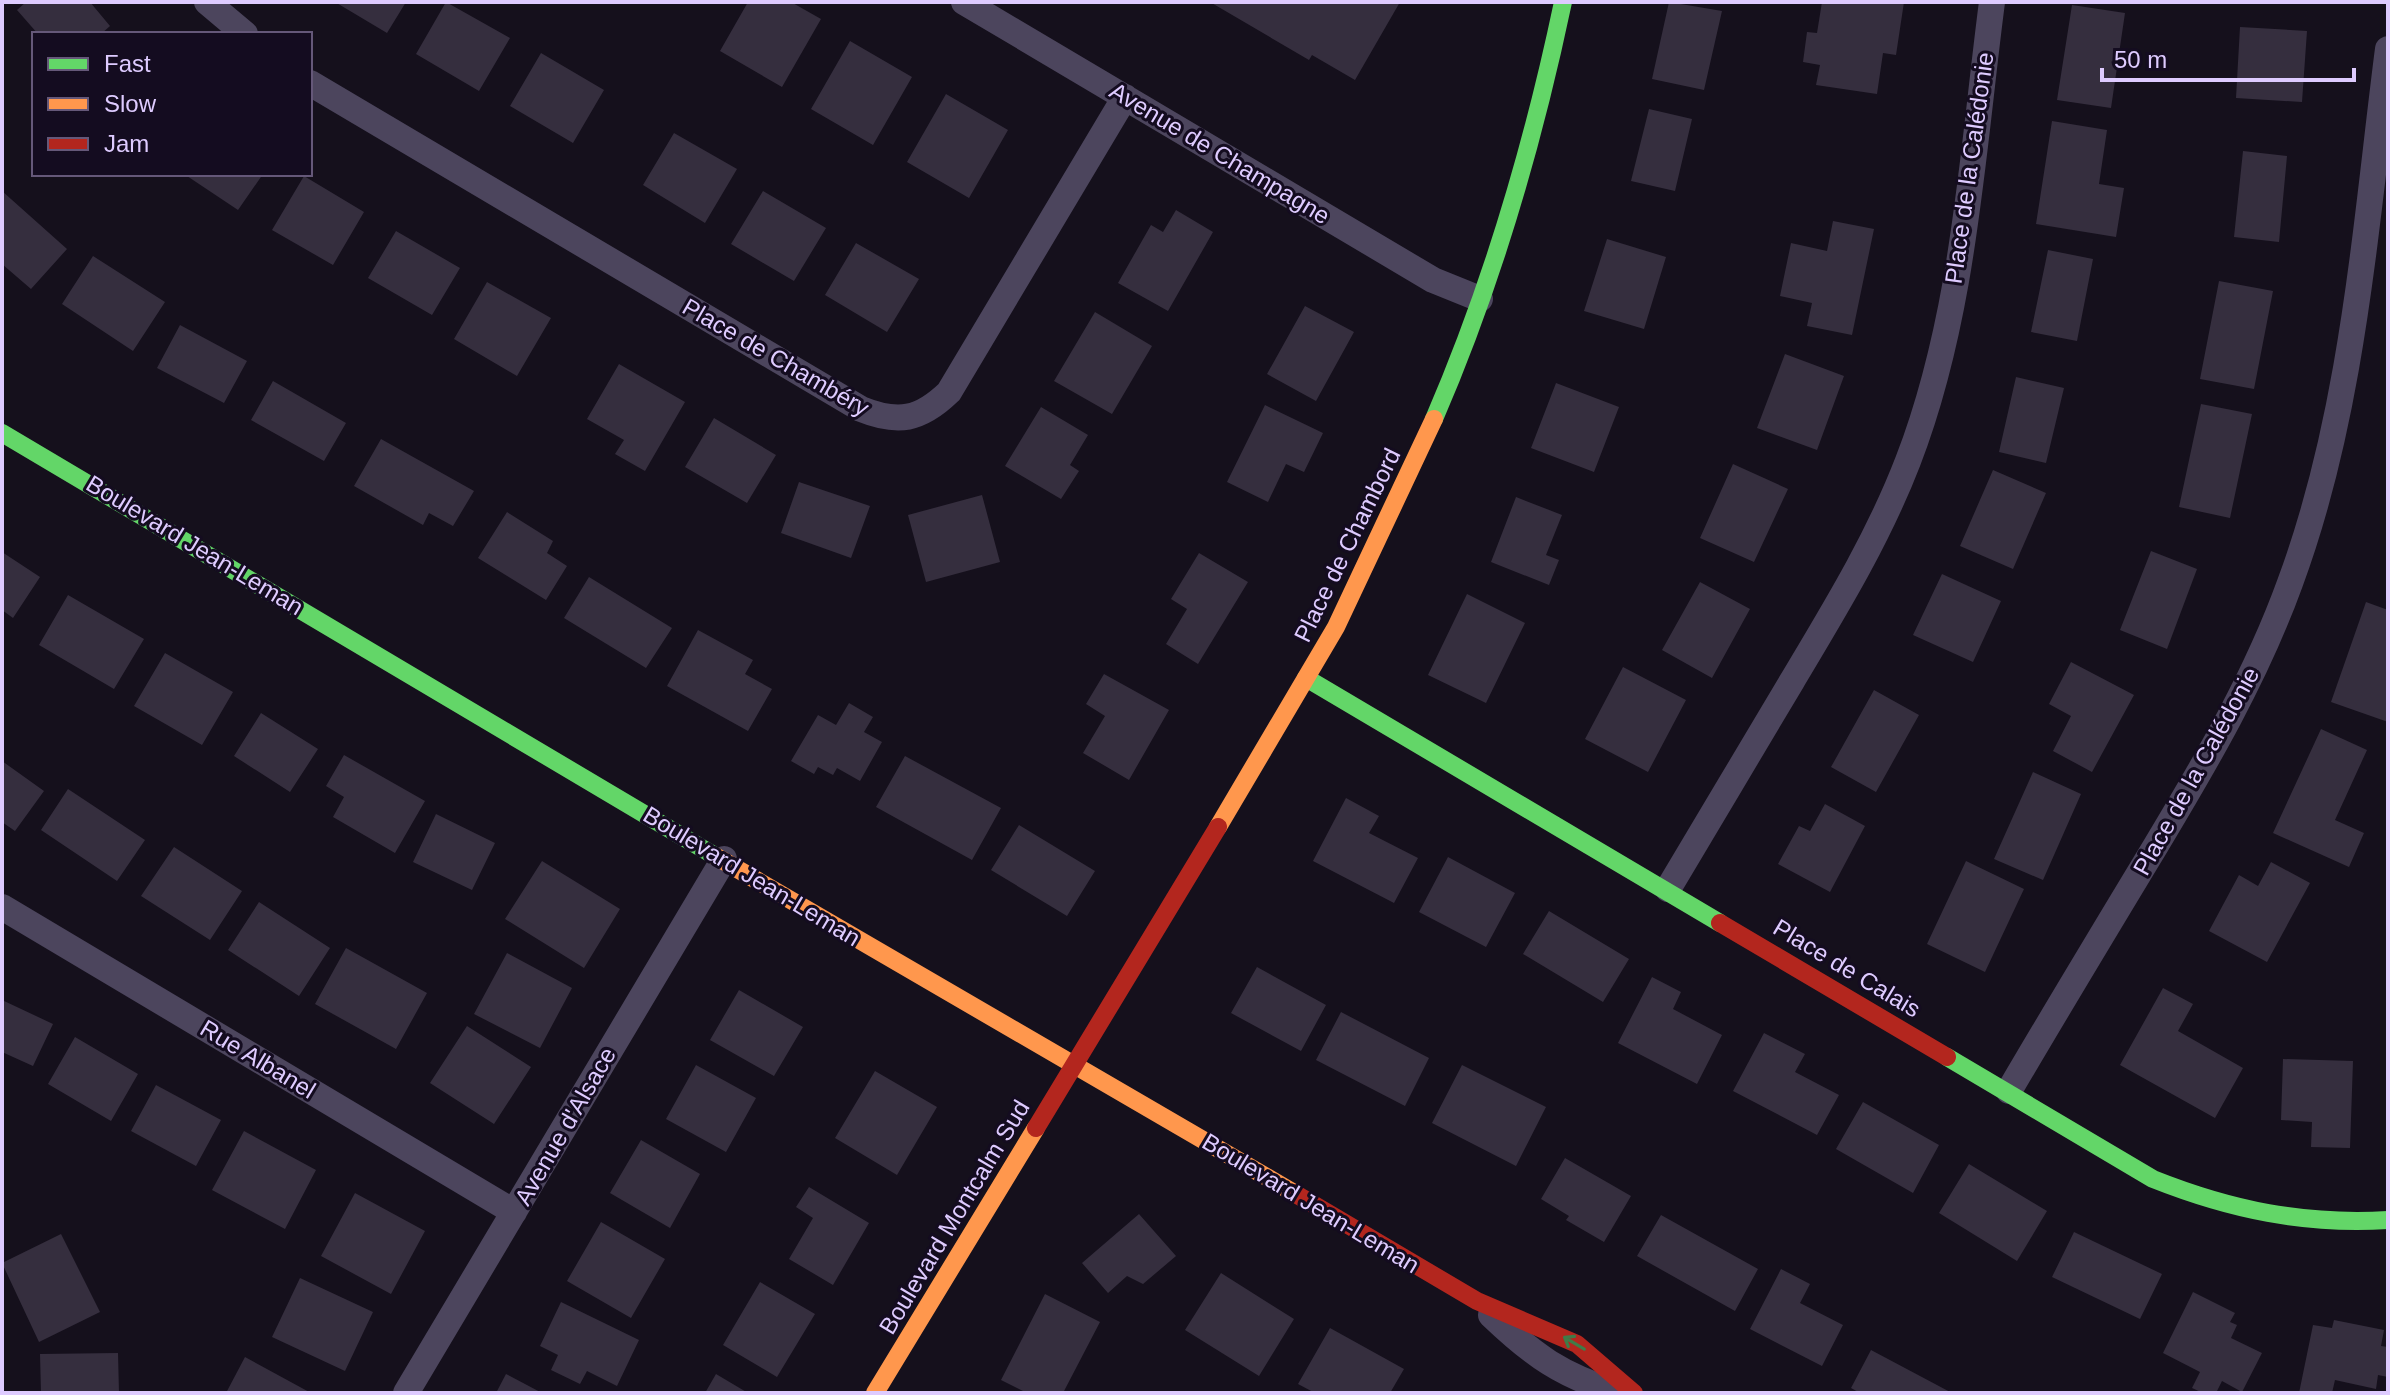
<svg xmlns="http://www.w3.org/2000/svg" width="2390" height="1395" viewBox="0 0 2390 1395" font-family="Helvetica,sans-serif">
<rect width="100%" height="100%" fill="#15101c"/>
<path fill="#352e3e" d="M 26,2 L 90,2 L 110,26 L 101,34 L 38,34 L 17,10 Z
M 335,2 L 406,2 L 387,33 Z
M 446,2 L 510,38 L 479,91 L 416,54 Z
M 748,2 L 791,2 L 821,19 L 782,87 L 720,51 Z
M 1210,2 L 1400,2 L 1355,80 L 1312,55 L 1309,60 Z
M 1669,2 L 1722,11 L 1704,90 L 1652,79 Z
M 1822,2 L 1904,2 L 1896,55 L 1883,53 L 1877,94 L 1816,85 L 1820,65 L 1803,62 L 1807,32 L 1817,33 Z
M 2072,5 L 2125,13 L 2111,108 L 2057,100 Z
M 2240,27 L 2307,31 L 2302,102 L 2236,98 Z
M 850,41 L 912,77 L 873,145 L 811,109 Z
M 541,53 L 604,90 L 573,143 L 510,106 Z
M 946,94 L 1008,130 L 969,198 L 907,162 Z
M 1649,109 L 1692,119 L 1675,191 L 1631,181 Z
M 2052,121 L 2107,130 L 2099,184 L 2124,188 L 2116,237 L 2036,224 Z
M 674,133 L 737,169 L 705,223 L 643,185 Z
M 2243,151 L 2287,156 L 2279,242 L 2234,237 Z
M 184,174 L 263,174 L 238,210 Z
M 304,176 L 364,212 L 333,265 L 272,230 Z
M 2,191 L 67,249 L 31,289 L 2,264 Z
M 763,191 L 826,228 L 794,281 L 731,244 Z
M 1176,210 L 1213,232 L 1168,311 L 1118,283 L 1151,225 L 1163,232 Z
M 1833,221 L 1874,229 L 1852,335 L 1807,326 L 1812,303 L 1780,296 L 1791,243 L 1827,251 Z
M 396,231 L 460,268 L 432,315 L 368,278 Z
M 1607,239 L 1666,257 L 1644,329 L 1584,311 Z
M 856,243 L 919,279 L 887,332 L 825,295 Z
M 2048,250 L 2093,259 L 2077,341 L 2031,332 Z
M 93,256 L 165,302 L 133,351 L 62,304 Z
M 2219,281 L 2273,291 L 2254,389 L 2200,379 Z
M 487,282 L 551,318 L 517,376 L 454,339 Z
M 1305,306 L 1354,332 L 1316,401 L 1267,374 Z
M 1095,312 L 1152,346 L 1112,414 L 1054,381 Z
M 180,325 L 247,361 L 224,403 L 157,368 Z
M 1785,354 L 1844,376 L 1817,450 L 1757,428 Z
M 619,364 L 685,402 L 645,471 L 615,454 L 624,440 L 587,419 Z
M 2016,377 L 2064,388 L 2046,463 L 1999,452 Z
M 273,381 L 346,423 L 324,461 L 251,420 Z
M 1556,383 L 1619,407 L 1594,472 L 1531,448 Z
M 2201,404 L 2252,414 L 2230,518 L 2179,507 Z
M 1265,405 L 1323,433 L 1304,472 L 1286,464 L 1268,502 L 1227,482 Z
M 1041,407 L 1088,435 L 1070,465 L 1079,471 L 1061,499 L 1005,466 Z
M 714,418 L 776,455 L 747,503 L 685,467 Z
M 381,439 L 474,491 L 453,526 L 429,513 L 423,525 L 354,486 Z
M 1733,464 L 1788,489 L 1754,562 L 1700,538 Z
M 1993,470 L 2046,493 L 2013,569 L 1960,546 Z
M 799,482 L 870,506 L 851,558 L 781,533 Z
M 982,495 L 1000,562 L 926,582 L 908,515 Z
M 1516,497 L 1562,515 L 1546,555 L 1559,560 L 1549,585 L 1491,562 Z
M 507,512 L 553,541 L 547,553 L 567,566 L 546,600 L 478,558 Z
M 2151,551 L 2197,569 L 2167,649 L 2120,630 Z
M 2,552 L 40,577 L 13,618 L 2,610 Z
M 1199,553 L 1248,582 L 1198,664 L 1166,644 L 1187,609 L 1171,599 Z
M 1942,574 L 2001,601 L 1973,662 L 1913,635 Z
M 589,577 L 672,628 L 646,668 L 564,618 Z
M 1700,582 L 1750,609 L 1712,678 L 1662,650 Z
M 1467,594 L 1525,623 L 1486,703 L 1428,675 Z
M 68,595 L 144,639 L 114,689 L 39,645 Z
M 2366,602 L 2388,610 L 2388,722 L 2331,702 Z
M 698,630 L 753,660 L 745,674 L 772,689 L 748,731 L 667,686 Z
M 165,653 L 233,692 L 202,745 L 134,706 Z
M 2071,662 L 2134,695 L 2092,772 L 2053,751 L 2071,716 L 2049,704 Z
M 1623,667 L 1686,700 L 1648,772 L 1585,739 Z
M 1104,674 L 1169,710 L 1129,780 L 1083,753 L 1105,716 L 1086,704 Z
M 1874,690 L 1919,715 L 1876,792 L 1831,767 Z
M 849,703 L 873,717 L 864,732 L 882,742 L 860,781 L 837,768 L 833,775 L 818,767 L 814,774 L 791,761 L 818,715 L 836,725 Z
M 261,713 L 318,749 L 290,792 L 234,756 Z
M 2321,729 L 2367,750 L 2335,820 L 2364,833 L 2349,867 L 2273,833 Z
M 344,755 L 425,801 L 395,853 L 333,817 L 344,797 L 326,786 Z
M 905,756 L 1001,808 L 972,860 L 876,807 Z
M 2,761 L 44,791 L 15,831 L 2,822 Z
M 2033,772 L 2081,794 L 2043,880 L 1994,859 Z
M 68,789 L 145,840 L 117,881 L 41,830 Z
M 1346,798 L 1379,816 L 1369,833 L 1418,858 L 1394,903 L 1313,861 Z
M 1825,804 L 1865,826 L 1830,892 L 1778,864 L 1799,826 L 1810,831 Z
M 436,814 L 495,843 L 472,890 L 413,862 Z
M 1019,825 L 1095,871 L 1067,916 L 991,870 Z
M 174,847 L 242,891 L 210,940 L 141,896 Z
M 1448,857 L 1515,893 L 1486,947 L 1419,912 Z
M 542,861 L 620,909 L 584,968 L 505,919 Z
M 1966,861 L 2024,889 L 1985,972 L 1927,944 Z
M 2271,862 L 2310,883 L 2267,962 L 2209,931 L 2239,875 L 2258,886 Z
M 259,902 L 330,948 L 299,996 L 228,950 Z
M 1549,911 L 1629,959 L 1603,1002 L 1523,954 Z
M 346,948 L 427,993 L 396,1049 L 315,1004 Z
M 507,953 L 572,988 L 540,1048 L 474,1014 Z
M 1257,967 L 1326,1005 L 1301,1051 L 1231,1013 Z
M 1652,977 L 1681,992 L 1673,1009 L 1722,1035 L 1697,1084 L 1618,1043 Z
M 2163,988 L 2193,1004 L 2178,1031 L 2243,1068 L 2215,1118 L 2120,1065 Z
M 739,990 L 803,1027 L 774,1076 L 710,1040 Z
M 2,1000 L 53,1024 L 33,1066 L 2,1052 Z
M 1341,1012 L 1429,1058 L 1405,1106 L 1316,1060 Z
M 467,1026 L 531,1067 L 494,1124 L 430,1083 Z
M 1764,1033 L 1805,1054 L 1795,1072 L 1839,1095 L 1817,1135 L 1733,1091 Z
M 75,1037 L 138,1074 L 111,1121 L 48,1084 Z
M 2283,1059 L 2353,1061 L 2350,1148 L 2311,1147 L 2312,1122 L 2281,1120 Z
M 696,1065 L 756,1098 L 726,1152 L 666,1119 Z
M 1462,1065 L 1546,1107 L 1516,1166 L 1432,1123 Z
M 875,1071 L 937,1107 L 897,1175 L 835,1138 Z
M 156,1085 L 221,1120 L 196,1166 L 131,1131 Z
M 1863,1102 L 1939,1145 L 1913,1193 L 1836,1149 Z
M 244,1131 L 316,1170 L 285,1229 L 212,1190 Z
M 641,1140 L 700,1174 L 670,1228 L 610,1193 Z
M 1565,1158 L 1631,1196 L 1604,1242 L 1566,1220 L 1569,1216 L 1541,1199 Z
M 1969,1164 L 2047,1211 L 2017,1261 L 1939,1213 Z
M 809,1187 L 869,1223 L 833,1285 L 789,1259 L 813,1218 L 796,1207 Z
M 355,1193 L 425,1231 L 391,1294 L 321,1256 Z
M 1139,1214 L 1176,1256 L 1143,1284 L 1127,1276 L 1108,1293 L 1082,1263 Z
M 1661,1215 L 1758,1269 L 1735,1311 L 1637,1256 Z
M 601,1222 L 665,1259 L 631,1318 L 567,1281 Z
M 2074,1232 L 2162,1274 L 2140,1319 L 2052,1277 Z
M 61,1234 L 100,1312 L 39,1342 L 2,1263 Z
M 1781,1269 L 1810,1284 L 1800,1303 L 1843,1325 L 1822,1366 L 1750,1329 Z
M 1221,1273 L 1294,1319 L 1259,1376 L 1185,1330 Z
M 300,1278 L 373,1312 L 345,1371 L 272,1337 Z
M 760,1282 L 815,1314 L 777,1377 L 723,1345 Z
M 2193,1292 L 2235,1313 L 2230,1322 L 2237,1325 L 2231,1338 L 2262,1353 L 2242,1392 L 2222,1381 L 2216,1393 L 2203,1393 L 2192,1388 L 2200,1372 L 2163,1353 Z
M 1045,1294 L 1100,1322 L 1063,1393 L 1027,1393 L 1001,1380 Z
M 561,1302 L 639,1340 L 617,1386 L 587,1371 L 580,1384 L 551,1370 L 558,1355 L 540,1346 Z
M 2334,1320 L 2384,1330 L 2381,1346 L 2388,1347 L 2388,1377 L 2378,1375 L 2376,1389 L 2335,1380 L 2332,1393 L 2299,1393 L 2313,1325 L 2332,1328 Z
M 1330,1328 L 1404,1369 L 1390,1393 L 1315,1393 L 1298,1384 Z
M 1871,1350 L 1952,1393 L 1860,1393 L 1851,1388 Z
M 118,1353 L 119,1393 L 41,1393 L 40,1354 Z
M 245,1357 L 311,1393 L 226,1393 Z
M 506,1374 L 542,1393 L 496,1393 Z
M 716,1374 L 748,1393 L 705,1393 Z"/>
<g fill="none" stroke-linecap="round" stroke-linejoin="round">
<path stroke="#4c455d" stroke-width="26" d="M 207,2 L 245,34
M 964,2 L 1433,280 L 1480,299
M 310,83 L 861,409 C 898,424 920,420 949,392 L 1125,97
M 1668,889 C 1709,820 1751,750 1792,681 C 1835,609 1878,539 1908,461 C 1964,316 1972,155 1992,2
M 2,907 L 514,1212
M 2009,1091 C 2057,1009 2106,928 2155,847 C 2206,762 2256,677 2290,583 C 2353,413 2365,228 2388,49
M 1491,1315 C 1534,1356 1561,1375 1618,1393
M 406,1393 L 724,859"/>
<path stroke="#63d668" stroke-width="18" d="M 1434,419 C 1492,285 1533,145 1563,2
M 2,433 L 715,856
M 1306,678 L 1720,923
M 1947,1057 L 2153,1179 C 2231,1210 2304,1225 2388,1220"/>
<path stroke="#ff974d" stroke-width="18" d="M 1218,827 L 1336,627 L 1434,419
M 715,856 L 1294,1193
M 875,1393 L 1036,1128"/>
<path stroke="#b3261e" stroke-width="18" d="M 1720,923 L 1947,1057
M 1036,1128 L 1218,827
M 1294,1193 L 1477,1301 L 1577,1344 L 1634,1393"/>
</g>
<defs><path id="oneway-shaft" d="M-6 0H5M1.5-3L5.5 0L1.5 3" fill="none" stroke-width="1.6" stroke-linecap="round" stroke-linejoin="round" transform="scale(2)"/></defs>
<use stroke="#3f7b48" href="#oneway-shaft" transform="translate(1574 1343) rotate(-149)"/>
<g text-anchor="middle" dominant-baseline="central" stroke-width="6" stroke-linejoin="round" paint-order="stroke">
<g font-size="24" fill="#decbff" stroke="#140c20">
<text transform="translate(1220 153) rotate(31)">Avenue de Champagne</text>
<text transform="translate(1969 168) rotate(-82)">Place de la Calédonie</text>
<text transform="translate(776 357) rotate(30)">Place de Chambéry</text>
<text transform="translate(195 545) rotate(31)">Boulevard Jean-Leman</text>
<text transform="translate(1347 545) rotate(-64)">Place de Chambord</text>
<text transform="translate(2196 771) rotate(-61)">Place de la Calédonie</text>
<text transform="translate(752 876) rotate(31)">Boulevard Jean-Leman</text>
<text transform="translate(1847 968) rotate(31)">Place de Calais</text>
<text transform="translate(258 1059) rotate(31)">Rue Albanel</text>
<text transform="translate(565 1126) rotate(-60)">Avenue d'Alsace</text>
<text transform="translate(1311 1203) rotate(31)">Boulevard Jean-Leman</text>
<text transform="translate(954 1217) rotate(-59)">Boulevard Montcalm Sud</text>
</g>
</g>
<rect width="2390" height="1395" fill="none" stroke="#decbff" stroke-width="8"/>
<rect x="32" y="32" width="280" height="144" fill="#140c20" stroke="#655879" stroke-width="2"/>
<rect x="48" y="58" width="40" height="12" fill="#63d668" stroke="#655879" stroke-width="2"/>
<text x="104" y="72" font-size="24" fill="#decbff">Fast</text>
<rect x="48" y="98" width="40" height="12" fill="#ff974d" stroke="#655879" stroke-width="2"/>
<text x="104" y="112" font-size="24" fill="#decbff">Slow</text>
<rect x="48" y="138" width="40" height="12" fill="#b3261e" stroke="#655879" stroke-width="2"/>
<text x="104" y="152" font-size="24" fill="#decbff">Jam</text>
<path d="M2102 68v12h252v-12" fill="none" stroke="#decbff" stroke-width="4"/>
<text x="2114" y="68" font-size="24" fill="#decbff" stroke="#140c20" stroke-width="6" paint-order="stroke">50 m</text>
</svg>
